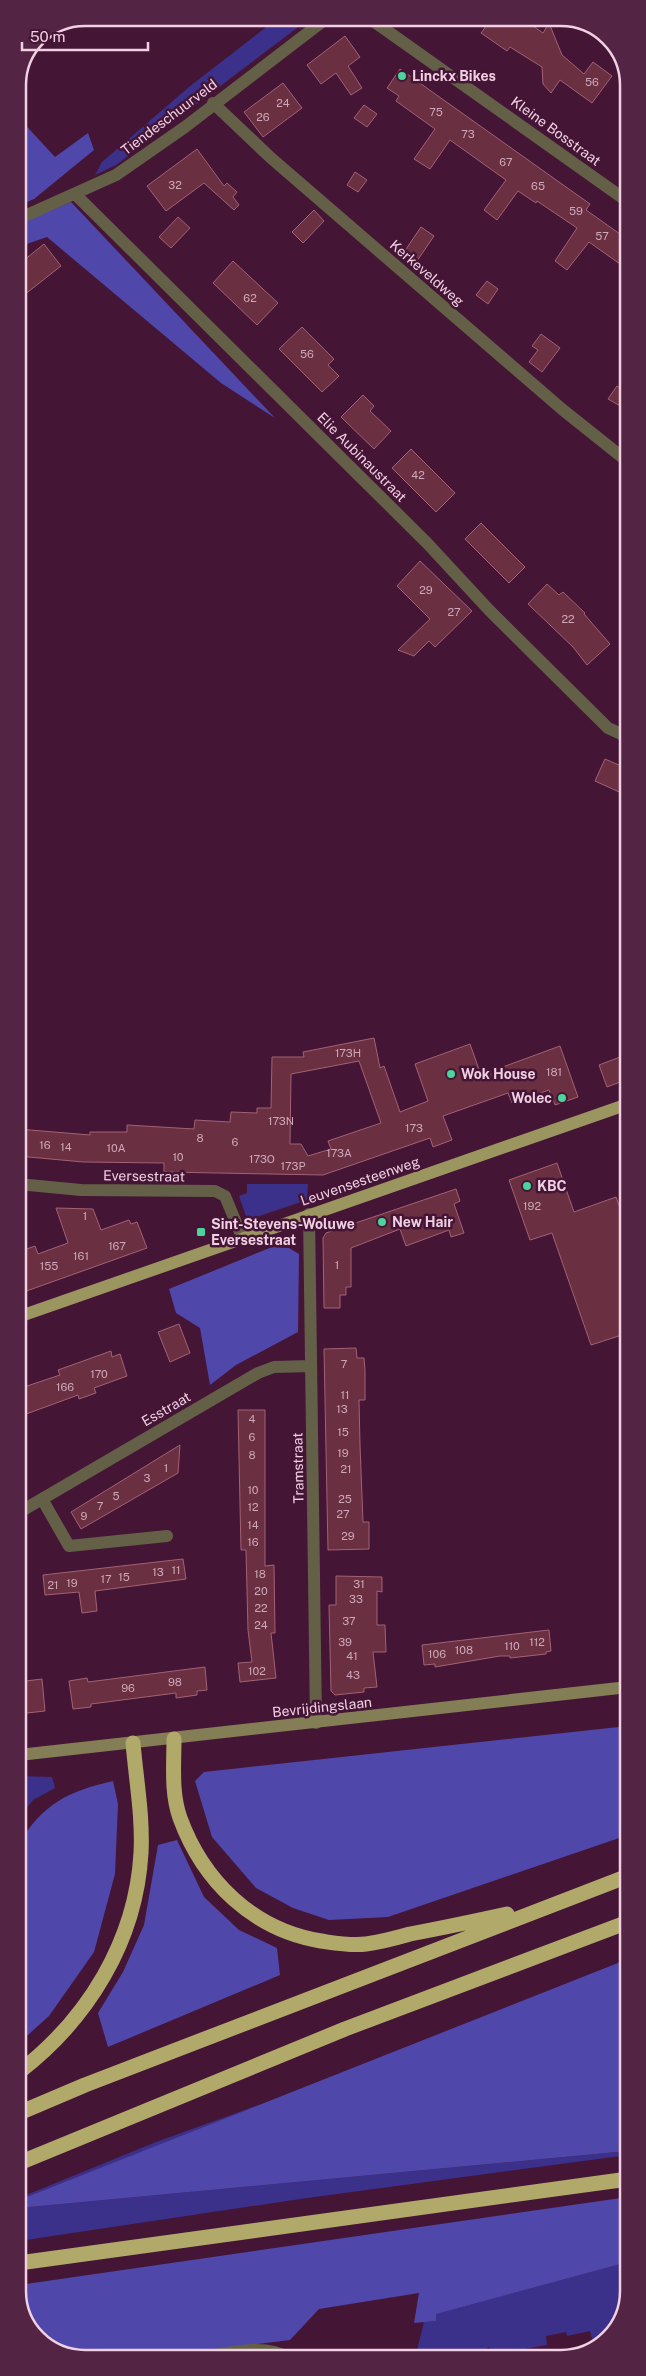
<svg xmlns="http://www.w3.org/2000/svg" width="646" height="2376" viewBox="0 0 646 2376" font-family="'Public Sans',sans-serif">
<rect width="100%" height="100%" fill="#451536"/>
<path fill="#3b318b" d="M 278,18 L 310,18 L 116,165 L 95,175 L 102,162 L 189,87 Z
M 247,1184 L 308,1184 L 307,1200 L 250,1219 L 246,1216 L 239,1196 L 247,1193 Z
M 19,1776 L 52,1777 L 55,1788 L 33,1800 L 19,1818 Z
M 270,2101 L 19,2200 L 19,2198 L 156,2142 Z
M 628,2151 L 628,2155 L 307,2198 L 19,2241 L 19,2208 Z
M 628,2262 L 628,2291 L 618,2320 L 612,2321 L 613,2331 L 612,2335 L 592,2339 L 590,2331 L 567,2336 L 566,2332 L 546,2336 L 547,2345 L 525,2349 L 525,2353 L 496,2357 L 489,2347 L 474,2357 L 415,2358 L 424,2322 L 436,2321 L 435,2314 Z"/>
<path fill="#4f47aa" d="M 18,117 L 55,157 L 88,133 L 94,150 L 34,199 L 18,206 Z
M 71,202 L 275,418 L 221,383 L 47,237 L 18,247 L 18,224 Z
M 272,1247 L 289,1248 L 299,1254 L 298,1332 L 236,1365 L 210,1385 L 200,1328 L 176,1313 L 169,1289 Z
M 628,1726 L 628,1835 L 388,1917 L 329,1920 L 293,1908 L 256,1888 L 212,1837 L 195,1781 L 204,1772 Z
M 113,1781 L 118,1804 L 115,1874 L 94,1952 L 49,2016 L 19,2043 L 19,1844 C 42,1804 69,1791 113,1781 Z
M 177,1840 L 204,1897 L 239,1930 L 277,1948 L 280,1975 L 108,2047 L 98,2013 L 123,1972 L 144,1925 L 158,1845 Z
M 628,1959 L 628,2151 L 19,2208 L 19,2200 Z
M 628,2197 L 628,2262 L 436,2314 L 436,2321 L 414,2323 L 419,2293 L 319,2309 L 290,2340 L 145,2358 L 81,2358 L 41,2342 L 19,2304 L 19,2285 Z"/>
<path fill="#6a3042" stroke="#a26274" fill-rule="evenodd" d="M 492,18 L 522,18 L 543,33 L 549,23 L 562,55 L 584,74 L 593,62 L 612,76 L 592,103 L 560,80 L 551,93 L 543,84 L 542,67 L 510,47 L 507,51 L 481,33 Z
M 345,36 L 360,57 L 348,66 L 362,88 L 351,95 L 336,73 L 321,84 L 307,65 Z
M 400,69 L 590,204 L 586,210 L 627,239 L 627,269 L 589,242 L 567,270 L 555,261 L 577,228 L 537,201 L 536,203 L 518,191 L 497,220 L 484,210 L 506,180 L 450,140 L 430,169 L 414,159 L 435,129 L 396,101 L 399,96 L 387,88 Z
M 283,83 L 302,108 L 263,137 L 244,112 Z
M 364,105 L 377,114 L 367,127 L 354,118 Z
M 197,149 L 224,186 L 227,183 L 237,192 L 233,197 L 239,205 L 234,210 L 204,183 L 166,211 L 147,186 Z
M 355,172 L 367,180 L 358,192 L 347,185 Z
M 314,210 L 324,221 L 303,243 L 292,232 Z
M 178,217 L 190,228 L 171,248 L 159,237 Z
M 421,227 L 434,236 L 417,261 L 404,252 Z
M 44,244 L 61,266 L 24,295 L 18,287 L 18,265 Z
M 233,261 L 278,303 L 257,325 L 213,283 Z
M 487,281 L 498,289 L 488,304 L 476,295 Z
M 302,327 L 334,359 L 328,365 L 339,376 L 322,392 L 279,349 Z
M 541,334 L 560,348 L 542,372 L 529,362 L 538,350 L 532,346 Z
M 617,386 L 627,392 L 627,399 L 622,407 L 608,399 Z
M 363,395 L 374,406 L 370,411 L 391,431 L 374,449 L 341,417 Z
M 411,449 L 455,493 L 436,512 L 392,468 Z
M 481,523 L 525,567 L 509,583 L 465,539 Z
M 420,561 L 472,611 L 435,647 L 429,641 L 414,656 L 398,650 L 430,619 L 397,586 Z
M 547,584 L 559,595 L 563,592 L 585,613 L 584,614 L 610,644 L 587,665 L 573,647 L 528,604 Z
M 605,759 L 628,769 L 628,796 L 595,781 Z
M 374,1038 L 380,1068 L 384,1066 L 400,1112 L 428,1101 L 415,1064 L 470,1044 L 481,1075 L 560,1046 L 578,1097 L 555,1105 L 549,1090 L 512,1103 L 508,1093 L 443,1116 L 452,1140 L 433,1147 L 430,1138 L 323,1175 L 164,1172 L 164,1163 L 83,1162 L 18,1156 L 18,1129 L 90,1135 L 90,1132 L 127,1132 L 127,1125 L 194,1129 L 195,1120 L 230,1122 L 231,1112 L 257,1113 L 257,1108 L 271,1108 L 272,1057 L 304,1057 L 303,1052 ZM 359,1061 L 381,1123 L 328,1141 L 331,1149 L 308,1156 L 301,1144 L 290,1144 L 291,1074 Z
M 628,1054 L 628,1079 L 607,1087 L 599,1065 Z
M 557,1163 L 574,1212 L 616,1197 L 628,1230 L 628,1333 L 591,1345 L 552,1233 L 530,1240 L 509,1180 Z
M 456,1189 L 460,1201 L 454,1204 L 464,1233 L 451,1237 L 449,1230 L 406,1246 L 400,1229 L 351,1248 L 351,1287 L 346,1287 L 346,1295 L 340,1295 L 340,1308 L 324,1308 L 323,1238 L 326,1233 Z
M 56,1208 L 93,1209 L 101,1230 L 129,1220 L 131,1224 L 137,1222 L 147,1248 L 18,1294 L 18,1252 L 35,1246 L 38,1254 L 68,1243 Z
M 179,1324 L 190,1353 L 170,1362 L 158,1332 Z
M 356,1348 L 357,1358 L 364,1358 L 365,1370 L 365,1400 L 359,1400 L 360,1445 L 363,1522 L 369,1522 L 369,1549 L 328,1550 L 324,1349 Z
M 111,1351 L 112,1357 L 120,1354 L 127,1376 L 94,1388 L 96,1393 L 79,1399 L 78,1395 L 18,1417 L 18,1389 L 60,1375 L 58,1370 Z
M 238,1410 L 265,1410 L 265,1566 L 274,1565 L 275,1633 L 271,1633 L 276,1678 L 240,1682 L 238,1663 L 252,1662 L 248,1630 L 246,1550 L 241,1550 Z
M 180,1445 L 178,1473 L 81,1529 L 71,1512 Z
M 183,1559 L 186,1579 L 95,1591 L 97,1611 L 82,1613 L 79,1592 L 45,1595 L 43,1575 Z
M 336,1576 L 382,1577 L 382,1592 L 377,1591 L 377,1625 L 385,1625 L 386,1652 L 373,1652 L 377,1687 L 364,1688 L 364,1692 L 335,1695 L 331,1691 L 329,1605 L 336,1605 Z
M 549,1630 L 551,1651 L 546,1652 L 546,1654 L 510,1658 L 510,1656 L 500,1656 L 435,1667 L 435,1664 L 424,1665 L 422,1645 Z
M 205,1667 L 207,1690 L 197,1691 L 197,1695 L 176,1698 L 176,1693 L 91,1704 L 91,1707 L 73,1709 L 69,1681 L 87,1678 L 88,1682 Z
M 42,1679 L 45,1711 L 18,1714 L 18,1682 Z"/>
<g fill="none" stroke-linecap="round" stroke-linejoin="round">
<path stroke="#636047" stroke-width="12" d="M 369,18 L 627,201
M 213,103 L 271,158 L 563,410 L 627,461
M 76,195 L 427,543 L 490,611 L 608,728 L 628,737
M 18,219 L 116,175 L 185,127 L 327,18
M 18,1184 L 81,1190 L 215,1191 L 225,1196 L 242,1237
M 309,1214 L 316,1723
M 42,1499 L 69,1546 L 167,1536
M 18,1513 L 258,1373 L 274,1367 L 311,1366
M 198,2358 C 225,2354 264,2342 289,2358"/>
<path stroke="#837e55" stroke-width="12" d="M 19,1755 L 628,1687"/>
<path stroke="#9b9560" stroke-width="12" d="M 18,1317 L 628,1104"/>
<path stroke="#b1a969" stroke-width="15" d="M 174,1739 C 174,1764 171,1793 180,1818 C 203,1881 253,1930 321,1941 C 335,1943 351,1946 366,1944 C 381,1942 396,1938 410,1934 C 442,1928 475,1921 507,1914
M 19,2072 C 88,2019 136,1941 141,1853 C 143,1817 136,1779 133,1743
M 19,2113 L 85,2085 L 628,1876
M 19,2163 L 345,2029 L 628,1922
M 19,2263 L 628,2179"/>
</g>
<g fill="#4bd49b" stroke="#451536" stroke-width="2">
<circle cx="402" cy="76" r="5"/>
<circle cx="451" cy="1074" r="5"/>
<circle cx="562" cy="1098" r="5"/>
<circle cx="527" cy="1186" r="5"/>
<circle cx="382" cy="1222" r="5"/>
<rect x="196" y="1227" width="10" height="10" rx="2.5"/>
</g>
<g text-anchor="middle" dominant-baseline="central" stroke-width="5" stroke-linejoin="round" paint-order="stroke">
<g font-size="11" fill="#cea8ba">
<text x="592" y="82">56</text>
<text x="283" y="103">24</text>
<text x="436" y="112">75</text>
<text x="263" y="117">26</text>
<text x="468" y="134">73</text>
<text x="506" y="162">67</text>
<text x="175" y="185">32</text>
<text x="538" y="186">65</text>
<text x="576" y="211">59</text>
<text x="602" y="236">57</text>
<text x="250" y="298">62</text>
<text x="307" y="354">56</text>
<text x="418" y="475">42</text>
<text x="426" y="590">29</text>
<text x="454" y="612">27</text>
<text x="568" y="619">22</text>
<text x="348" y="1053">173H</text>
<text x="554" y="1072">181</text>
<text x="281" y="1121">173N</text>
<text x="414" y="1128">173</text>
<text x="200" y="1138">8</text>
<text x="235" y="1142">6</text>
<text x="45" y="1145">16</text>
<text x="66" y="1147">14</text>
<text x="116" y="1148">10A</text>
<text x="339" y="1153">173A</text>
<text x="178" y="1157">10</text>
<text x="262" y="1159">173O</text>
<text x="293" y="1166">173P</text>
<text x="532" y="1206">192</text>
<text x="85" y="1216">1</text>
<text x="117" y="1246">167</text>
<text x="81" y="1256">161</text>
<text x="337" y="1265">1</text>
<text x="49" y="1266">155</text>
<text x="344" y="1364">7</text>
<text x="99" y="1374">170</text>
<text x="65" y="1387">166</text>
<text x="345" y="1395">11</text>
<text x="342" y="1409">13</text>
<text x="252" y="1419">4</text>
<text x="343" y="1432">15</text>
<text x="252" y="1437">6</text>
<text x="343" y="1453">19</text>
<text x="252" y="1455">8</text>
<text x="166" y="1468">1</text>
<text x="346" y="1469">21</text>
<text x="147" y="1478">3</text>
<text x="253" y="1490">10</text>
<text x="116" y="1496">5</text>
<text x="345" y="1499">25</text>
<text x="100" y="1506">7</text>
<text x="253" y="1507">12</text>
<text x="343" y="1514">27</text>
<text x="84" y="1516">9</text>
<text x="253" y="1525">14</text>
<text x="348" y="1536">29</text>
<text x="253" y="1542">16</text>
<text x="176" y="1570">11</text>
<text x="158" y="1572">13</text>
<text x="260" y="1574">18</text>
<text x="124" y="1577">15</text>
<text x="106" y="1579">17</text>
<text x="72" y="1583">19</text>
<text x="359" y="1584">31</text>
<text x="53" y="1585">21</text>
<text x="261" y="1591">20</text>
<text x="356" y="1599">33</text>
<text x="261" y="1608">22</text>
<text x="349" y="1621">37</text>
<text x="261" y="1625">24</text>
<text x="345" y="1642">39</text>
<text x="537" y="1642">112</text>
<text x="512" y="1646">110</text>
<text x="464" y="1650">108</text>
<text x="437" y="1654">106</text>
<text x="352" y="1656">41</text>
<text x="257" y="1671">102</text>
<text x="353" y="1675">43</text>
<text x="175" y="1682">98</text>
<text x="128" y="1688">96</text>
</g>
<g font-size="14" font-weight="bold" fill="#f0d0e2" stroke="#451536" text-anchor="start">
<text x="412" y="76">Linckx Bikes</text>
<text x="461" y="1074">Wok House</text>
<text x="552" y="1098" text-anchor="end">Wolec</text>
<text x="537" y="1186">KBC</text>
<text x="392" y="1222">New Hair</text>
<text x="211" y="1224">Sint-Stevens-Woluwe<tspan x="211" dy="16">Eversestraat</tspan></text>
</g>
<g font-size="14" fill="#f0d0e2" stroke="#451536">
<text transform="translate(169 117) rotate(-37)">Tiendeschuurveld</text>
<text transform="translate(556 131) rotate(36)">Kleine Bosstraat</text>
<text transform="translate(427 273) rotate(41)">Kerkeveldweg</text>
<text transform="translate(362 457) rotate(45)">Elie Aubinaustraat</text>
<text transform="translate(144 1176) rotate(1)">Eversestraat</text>
<text transform="translate(360 1181) rotate(-19)">Leuvensesteenweg</text>
<text transform="translate(166 1409) rotate(-30)">Esstraat</text>
<text transform="translate(298 1468) rotate(-91)">Tramstraat</text>
<text transform="translate(322 1707) rotate(-6)">Bevrijdingslaan</text>
</g>
</g>
<path d="M0 0H646V2376H0ZM85 26H561A59 59 0 0 1 620 85V2291A59 59 0 0 1 561 2350H85A59 59 0 0 1 26 2291V85A59 59 0 0 1 85 26Z" fill="#532444" fill-rule="evenodd"/>
<path fill="none" stroke="#f0d0e2" stroke-width="2.5" d="M85 26H561A59 59 0 0 1 620 85V2291A59 59 0 0 1 561 2350H85A59 59 0 0 1 26 2291V85A59 59 0 0 1 85 26Z"/>
<path d="M22 42v8h126v-8" fill="none" stroke="#f0d0e2" stroke-width="2.5"/>
<text x="30" y="42" font-size="15" fill="#f0d0e2" stroke="#451536" stroke-width="4" paint-order="stroke">50 m</text>
</svg>
